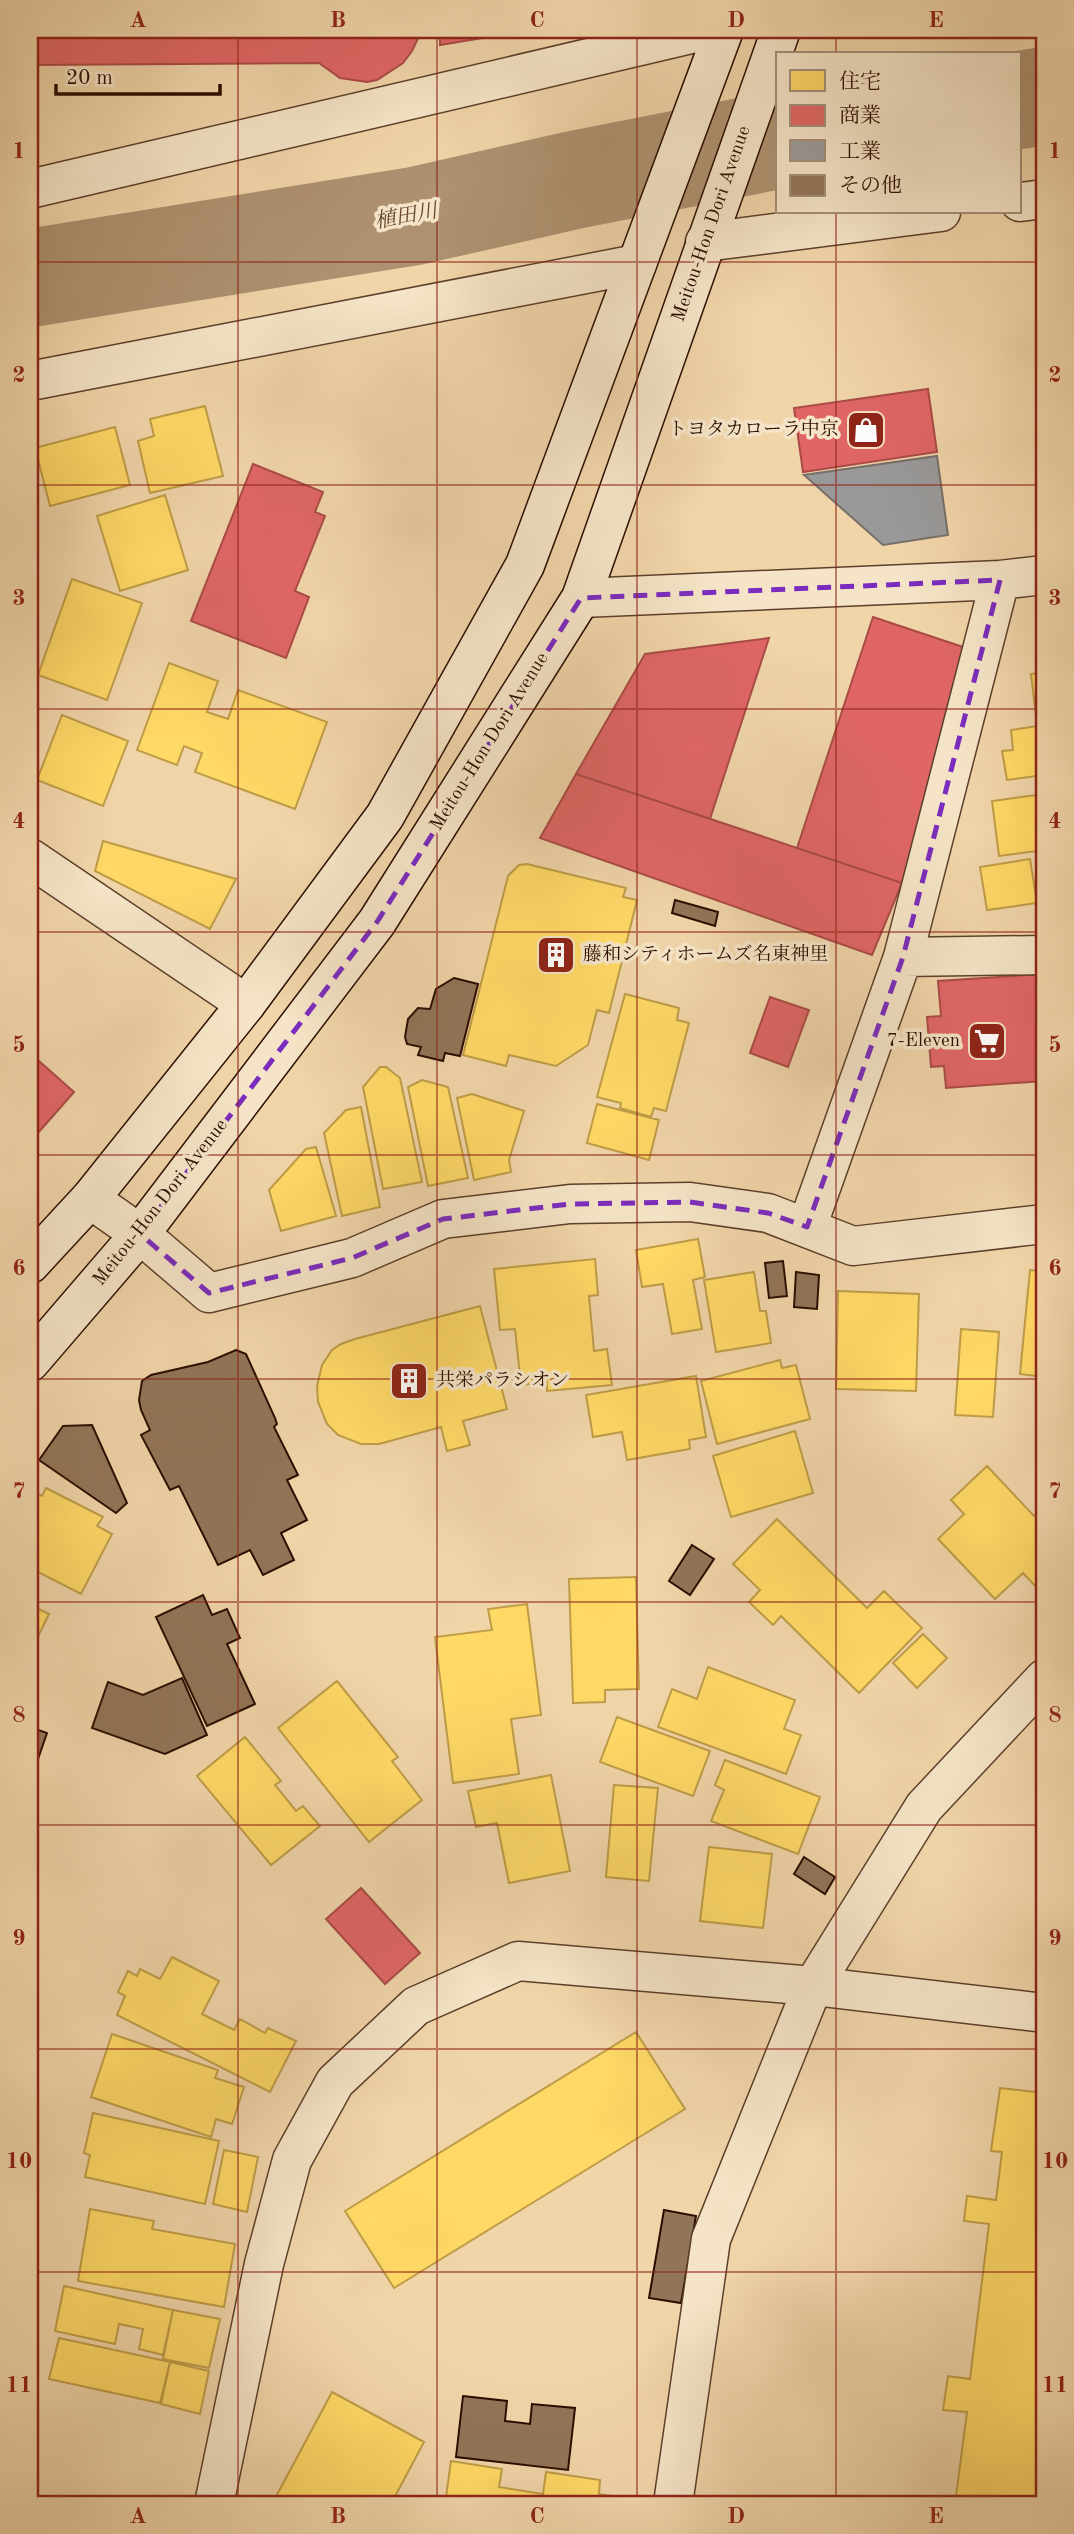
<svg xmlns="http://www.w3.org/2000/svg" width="1074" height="2534" viewBox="0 0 1074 2534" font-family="'Old Standard TT','Noto Serif JP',serif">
<rect width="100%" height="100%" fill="#f0d5a9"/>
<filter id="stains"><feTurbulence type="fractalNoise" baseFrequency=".00286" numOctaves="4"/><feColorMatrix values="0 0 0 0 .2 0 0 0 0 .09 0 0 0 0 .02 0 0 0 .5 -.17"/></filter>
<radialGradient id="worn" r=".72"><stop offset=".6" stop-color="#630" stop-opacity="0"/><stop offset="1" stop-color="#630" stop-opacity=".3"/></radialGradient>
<path fill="#ffd966" stroke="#bf9c47" stroke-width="2" d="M 205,406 L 223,476 L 150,493 L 138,441 L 154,436 L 150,419 Z
M 115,427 L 130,485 L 50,506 L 35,448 Z
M 165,495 L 188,570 L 120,591 L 97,516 Z
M 72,579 L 142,603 L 107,700 L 38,675 Z
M 169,663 L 218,681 L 207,712 L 228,719 L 238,690 L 327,722 L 295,809 L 195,772 L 202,753 L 184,746 L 177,765 L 137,750 Z
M 1044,672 L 1044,723 L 1037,724 L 1031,674 Z
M 62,715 L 128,741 L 103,806 L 37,780 Z
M 1044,725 L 1044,775 L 1007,780 L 1002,751 L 1013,750 L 1011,730 Z
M 1044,794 L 1044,850 L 999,856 L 992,801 Z
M 103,841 L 236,879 L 210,929 L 95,871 Z
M 1030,859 L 1037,903 L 987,910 L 980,867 Z
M 527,864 L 626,888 L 623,897 L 637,900 L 609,1013 L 597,1010 L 588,1045 L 556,1066 L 509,1055 L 506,1066 L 463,1055 L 508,876 L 519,865 Z
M 625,994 L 679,1008 L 677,1020 L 689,1023 L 666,1111 L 654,1108 L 651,1117 L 620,1108 L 621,1103 L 597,1097 Z
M 380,1067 L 386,1067 L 400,1078 L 422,1182 L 383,1189 L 363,1087 Z
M 422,1080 L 448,1087 L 468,1178 L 428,1186 L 408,1087 Z
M 472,1094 L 524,1111 L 509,1160 L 511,1172 L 474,1180 L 457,1098 Z
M 597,1104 L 659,1120 L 649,1160 L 587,1143 Z
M 361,1107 L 380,1207 L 342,1216 L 324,1133 L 346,1110 Z
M 316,1147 L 336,1216 L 281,1231 L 269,1190 L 306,1149 Z
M 698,1239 L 705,1277 L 693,1280 L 702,1329 L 672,1334 L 663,1284 L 642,1287 L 636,1250 Z
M 595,1259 L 598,1295 L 589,1296 L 594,1351 L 607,1349 L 612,1385 L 547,1391 L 547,1382 L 521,1385 L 515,1329 L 500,1330 L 494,1269 Z
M 1030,1270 L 1044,1271 L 1044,1377 L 1020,1374 Z
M 754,1272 L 760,1311 L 766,1311 L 771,1343 L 716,1352 L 704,1280 Z
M 838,1291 L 919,1294 L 916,1391 L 836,1389 Z
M 480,1306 L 507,1409 L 463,1421 L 470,1445 L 447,1451 L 441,1427 L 379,1444 L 361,1444 L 338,1435 L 327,1424 L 318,1402 L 317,1386 L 322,1365 L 332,1350 L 341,1344 L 355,1339 Z
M 961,1329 L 999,1332 L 993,1417 L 955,1415 Z
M 780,1360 L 782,1368 L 796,1365 L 810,1419 L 717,1444 L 701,1381 Z
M 696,1376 L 706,1437 L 689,1440 L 690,1449 L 627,1460 L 622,1432 L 593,1437 L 586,1395 Z
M 795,1431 L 813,1493 L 731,1517 L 713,1456 Z
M 987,1466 L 1034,1516 L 1040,1510 L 1044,1514 L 1044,1587 L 1040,1591 L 1023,1573 L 995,1599 L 938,1539 L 964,1514 L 951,1500 Z
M 46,1488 L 103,1517 L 97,1526 L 112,1534 L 81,1594 L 30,1568 L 30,1490 L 42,1496 Z
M 777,1519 L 867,1608 L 884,1591 L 922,1628 L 859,1693 L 781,1616 L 773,1625 L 749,1602 L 760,1590 L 733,1564 Z
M 636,1577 L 639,1689 L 605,1690 L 605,1702 L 573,1703 L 569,1579 Z
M 527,1604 L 541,1715 L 511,1719 L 519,1774 L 453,1783 L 435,1637 L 492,1630 L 488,1609 Z
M 30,1605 L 49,1614 L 30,1653 Z
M 923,1634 L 947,1658 L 917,1688 L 893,1663 Z
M 708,1667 L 795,1700 L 784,1729 L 801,1735 L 786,1774 L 658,1727 L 672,1689 L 697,1699 Z
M 337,1681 L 398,1757 L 392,1761 L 422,1800 L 369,1842 L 278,1728 Z
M 617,1717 L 710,1751 L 693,1796 L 600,1762 Z
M 245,1737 L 281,1781 L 275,1785 L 296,1811 L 303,1806 L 320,1826 L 271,1865 L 197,1776 Z
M 725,1760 L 820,1797 L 798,1854 L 711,1821 L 724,1790 L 715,1785 Z
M 551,1775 L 570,1871 L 509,1883 L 497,1823 L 476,1827 L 468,1791 Z
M 614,1785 L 658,1788 L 649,1881 L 606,1877 Z
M 709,1847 L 772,1854 L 763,1928 L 700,1921 Z
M 172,1957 L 219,1981 L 202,2014 L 234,2030 L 240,2019 L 265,2033 L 268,2028 L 296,2041 L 270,2092 L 117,2015 L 125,1996 L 118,1992 L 128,1971 L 137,1976 L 140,1969 L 160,1979 Z
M 636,2032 L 685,2109 L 394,2288 L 345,2211 Z
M 112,2034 L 218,2070 L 215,2078 L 244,2087 L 232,2124 L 216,2119 L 211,2137 L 91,2097 Z
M 1000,2088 L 1044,2093 L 1044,2504 L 955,2504 L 967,2412 L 943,2410 L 948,2376 L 970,2379 L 989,2224 L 964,2221 L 967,2196 L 996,2200 L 1002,2152 L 991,2151 Z
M 93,2113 L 219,2141 L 205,2204 L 85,2177 L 90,2155 L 84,2153 Z
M 224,2150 L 258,2157 L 247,2212 L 213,2204 Z
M 90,2209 L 154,2221 L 152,2229 L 235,2244 L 224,2307 L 78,2281 Z
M 64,2286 L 173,2310 L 163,2355 L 139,2349 L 143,2329 L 119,2324 L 115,2344 L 55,2331 Z
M 173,2310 L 220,2319 L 209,2368 L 163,2359 Z
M 59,2338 L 170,2362 L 160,2403 L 49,2379 Z
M 170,2362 L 209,2371 L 200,2414 L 161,2404 Z
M 332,2392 L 424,2442 L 391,2504 L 272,2504 Z
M 451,2461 L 502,2469 L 499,2487 L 543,2494 L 546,2472 L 600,2480 L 599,2494 L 649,2502 L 649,2504 L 445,2504 Z"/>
<path fill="#e06666" stroke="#aa4b47" stroke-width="2" d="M 30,30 L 422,30 L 412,51 L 403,63 L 377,80 L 367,82 L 340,78 L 319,63 L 30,65 Z
M 440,30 L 531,30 L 440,45 Z
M 928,389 L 937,452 L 803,472 L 794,408 Z
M 253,464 L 323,492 L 315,512 L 325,516 L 295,591 L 309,597 L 286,658 L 191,621 Z
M 873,617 L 978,652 L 902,883 L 797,848 Z
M 769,638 L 710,819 L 576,774 L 645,654 Z
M 576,774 L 902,883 L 872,955 L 540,838 Z
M 1044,974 L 1044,1081 L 946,1088 L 944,1066 L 931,1067 L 927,1017 L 941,1016 L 938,981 Z
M 770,997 L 809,1010 L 788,1067 L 750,1053 Z
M 30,1053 L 74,1092 L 37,1134 L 30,1128 Z
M 361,1888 L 420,1953 L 385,1984 L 326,1919 Z"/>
<path fill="#999" stroke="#786f6b" stroke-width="2" d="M 937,456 L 948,535 L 883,545 L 804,475 Z"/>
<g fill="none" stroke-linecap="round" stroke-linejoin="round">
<path stroke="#ad9170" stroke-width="98" d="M 1020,100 L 1044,96
M 30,278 L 415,216 L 574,180 L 778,140"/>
</g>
<path fill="#917558" stroke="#2b0d00" stroke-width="2" d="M 675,900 L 718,912 L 715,926 L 672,913 Z
M 454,978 L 478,984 L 460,1056 L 445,1053 L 443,1061 L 418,1055 L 421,1047 L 407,1044 L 405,1037 L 408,1019 L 418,1008 L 430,1009 L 436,989 Z
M 783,1261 L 787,1296 L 769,1298 L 765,1263 Z
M 796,1272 L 819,1275 L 817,1309 L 794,1307 Z
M 236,1350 L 246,1354 L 275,1418 L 277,1424 L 274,1427 L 298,1475 L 287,1480 L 307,1520 L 281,1533 L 294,1560 L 263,1575 L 250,1550 L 218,1565 L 179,1486 L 170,1490 L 141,1435 L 150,1430 L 141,1410 L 139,1400 L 142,1381 L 151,1375 L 208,1362 Z
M 92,1425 L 127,1503 L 116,1513 L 39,1460 L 63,1426 Z
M 692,1545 L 714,1559 L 690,1595 L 669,1581 Z
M 203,1595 L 212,1615 L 227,1609 L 240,1638 L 227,1644 L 255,1704 L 207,1726 L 156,1617 Z
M 182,1678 L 207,1735 L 165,1754 L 92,1728 L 108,1682 L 143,1695 Z
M 30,1727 L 47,1733 L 30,1782 Z
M 804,1857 L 835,1877 L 825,1894 L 794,1874 Z
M 664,2210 L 696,2216 L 681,2303 L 649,2298 Z
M 463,2396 L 507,2401 L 505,2421 L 530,2424 L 532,2404 L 575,2408 L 568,2470 L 456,2457 Z"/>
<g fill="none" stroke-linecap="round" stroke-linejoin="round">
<defs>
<path id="minor" d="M 30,189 L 708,30
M 1020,202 L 1044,199
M 705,242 L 941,212
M 30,381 L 637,264
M 581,598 L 1000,580 L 1044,575
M 30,858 L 246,1004
M 903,957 L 1044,955
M 807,1227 L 903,957 L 1000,580
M 214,2504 L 264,2264 L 292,2160 L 335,2082 L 416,2006 L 518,1961 L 813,1986 L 1044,2013
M 673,2504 L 711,2239 L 813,1986 L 924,1807 L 1044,1679"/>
<path id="tertiary" d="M 90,1199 L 140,1234 L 209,1293 L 352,1258 L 443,1219 L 570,1204 L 690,1202 L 768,1213 L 853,1246 L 1044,1224"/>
<path id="secondary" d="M 30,1264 L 90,1199 L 246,1004 L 385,816 L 525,565 L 724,30
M 30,1362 L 140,1234 L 377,922 L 581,598 L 781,30"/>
</defs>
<use href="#minor" stroke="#5c3f2a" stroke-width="41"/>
<use href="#tertiary" stroke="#5c3f2a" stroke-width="41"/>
<use href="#secondary" stroke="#2b0d00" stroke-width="41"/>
<use href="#minor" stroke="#f5e4c7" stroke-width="38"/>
<use href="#tertiary" stroke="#f5e4c7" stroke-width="38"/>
<use href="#secondary" stroke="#f5e4c7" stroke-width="38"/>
</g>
<path fill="none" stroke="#7b2cbf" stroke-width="5" stroke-dasharray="14 9" stroke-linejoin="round" d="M 1000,580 L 903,957 L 807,1227 L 768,1213 L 690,1202 L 570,1204 L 443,1219 L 352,1258 L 209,1293 L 140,1234 L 377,922 L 581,598 Z"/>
<path fill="none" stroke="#8f2418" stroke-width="2" stroke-opacity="0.55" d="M 238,30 L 238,2504M 437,30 L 437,2504M 637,30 L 637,2504M 836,30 L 836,54M 836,212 L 836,2504M 30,262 L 1044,262M 30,485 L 1044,485M 30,709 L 1044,709M 30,932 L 1044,932M 30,1155 L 1044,1155M 30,1379 L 1044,1379M 30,1602 L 1044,1602M 30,1825 L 1044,1825M 30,2049 L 1044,2049M 30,2272 L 1044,2272"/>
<defs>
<symbol id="shop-square" viewBox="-11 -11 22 22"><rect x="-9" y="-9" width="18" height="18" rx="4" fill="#8f2418" stroke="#f5e4c7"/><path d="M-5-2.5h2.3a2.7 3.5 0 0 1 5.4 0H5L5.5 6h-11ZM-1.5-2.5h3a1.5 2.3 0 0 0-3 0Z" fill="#fff"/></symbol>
<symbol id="building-square" viewBox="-11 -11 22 22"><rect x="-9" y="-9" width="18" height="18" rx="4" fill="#8f2418" stroke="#f5e4c7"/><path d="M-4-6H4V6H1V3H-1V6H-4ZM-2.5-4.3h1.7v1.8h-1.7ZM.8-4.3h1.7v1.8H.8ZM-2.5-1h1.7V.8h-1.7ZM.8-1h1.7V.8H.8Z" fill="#fff"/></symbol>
<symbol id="supermarket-square" viewBox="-11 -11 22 22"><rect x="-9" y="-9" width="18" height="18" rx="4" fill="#8f2418" stroke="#f5e4c7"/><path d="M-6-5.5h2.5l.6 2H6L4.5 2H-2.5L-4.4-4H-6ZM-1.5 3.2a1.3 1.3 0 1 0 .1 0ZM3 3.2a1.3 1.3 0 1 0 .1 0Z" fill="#fff"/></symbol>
</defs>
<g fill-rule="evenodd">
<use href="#shop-square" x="844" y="408" width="44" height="44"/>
<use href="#building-square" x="534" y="933" width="44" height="44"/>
<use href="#supermarket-square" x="965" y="1019" width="44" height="44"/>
<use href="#building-square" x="387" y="1359" width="44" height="44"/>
</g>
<g text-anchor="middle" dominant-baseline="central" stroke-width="7" stroke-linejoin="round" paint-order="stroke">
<g font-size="19" fill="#2b0d00" stroke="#f5e4c7">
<text transform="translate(712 224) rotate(-71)">Meitou-Hon Dori Avenue</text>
<text transform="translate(490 742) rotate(-58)">Meitou-Hon Dori Avenue</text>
<text transform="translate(161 1203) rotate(-52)">Meitou-Hon Dori Avenue</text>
</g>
<g font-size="19" fill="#2b0d00" stroke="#f5e4c7" text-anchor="end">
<text x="839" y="430">トヨタカローラ中京</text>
<text x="583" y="955" text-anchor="start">藤和シティホームズ名東神里</text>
<text x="960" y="1041">7-Eleven</text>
<text x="436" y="1381" text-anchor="start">共栄パラシオン</text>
</g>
<g font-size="21" font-style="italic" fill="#664832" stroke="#f5e4c7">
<text transform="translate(406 217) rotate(-10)">植田川</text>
</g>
</g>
<rect width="1074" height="2534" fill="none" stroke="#f0d5a9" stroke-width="77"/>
<rect x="776" y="52" width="245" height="161" fill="#f5e4c7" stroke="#a48e77" stroke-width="2"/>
<rect x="790" y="70" width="35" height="21" fill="#ffd966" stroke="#a48e77" stroke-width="2"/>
<text x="839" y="88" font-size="21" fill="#2b0d00">住宅</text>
<rect x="790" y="105" width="35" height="21" fill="#e06666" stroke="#a48e77" stroke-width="2"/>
<text x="839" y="122" font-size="21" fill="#2b0d00">商業</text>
<rect x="790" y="140" width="35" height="21" fill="#999999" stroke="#a48e77" stroke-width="2"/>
<text x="839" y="158" font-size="21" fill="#2b0d00">工業</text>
<rect x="790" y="175" width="35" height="21" fill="#917558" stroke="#a48e77" stroke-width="2"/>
<text x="839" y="192" font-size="21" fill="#2b0d00">その他</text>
<path d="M56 84v10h164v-10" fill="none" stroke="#2b0d00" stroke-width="3.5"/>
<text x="66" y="84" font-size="21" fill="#2b0d00" stroke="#f5e4c7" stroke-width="5" paint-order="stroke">20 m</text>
<rect x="38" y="38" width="998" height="2458" fill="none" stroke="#8f2418" stroke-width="2.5"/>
<g font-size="23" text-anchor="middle" font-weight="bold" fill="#8f2418">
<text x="138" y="27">A</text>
<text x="338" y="27">B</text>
<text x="537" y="27">C</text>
<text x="736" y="27">D</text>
<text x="936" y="27">E</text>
<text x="19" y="158">1</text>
<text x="1055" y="158">1</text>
<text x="19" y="382">2</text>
<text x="1055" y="382">2</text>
<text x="19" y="605">3</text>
<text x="1055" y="605">3</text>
<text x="19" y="828">4</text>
<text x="1055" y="828">4</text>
<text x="19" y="1052">5</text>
<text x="1055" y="1052">5</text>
<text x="19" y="1275">6</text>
<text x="1055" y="1275">6</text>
<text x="19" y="1498">7</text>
<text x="1055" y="1498">7</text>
<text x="19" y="1722">8</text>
<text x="1055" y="1722">8</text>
<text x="19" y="1945">9</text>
<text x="1055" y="1945">9</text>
<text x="19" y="2168">10</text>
<text x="1055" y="2168">10</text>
<text x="19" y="2392">11</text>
<text x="1055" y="2392">11</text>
<text x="138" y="2523">A</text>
<text x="338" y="2523">B</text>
<text x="537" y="2523">C</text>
<text x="736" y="2523">D</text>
<text x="936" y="2523">E</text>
</g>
<rect width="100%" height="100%" filter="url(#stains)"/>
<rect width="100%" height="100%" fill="url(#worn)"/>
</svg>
